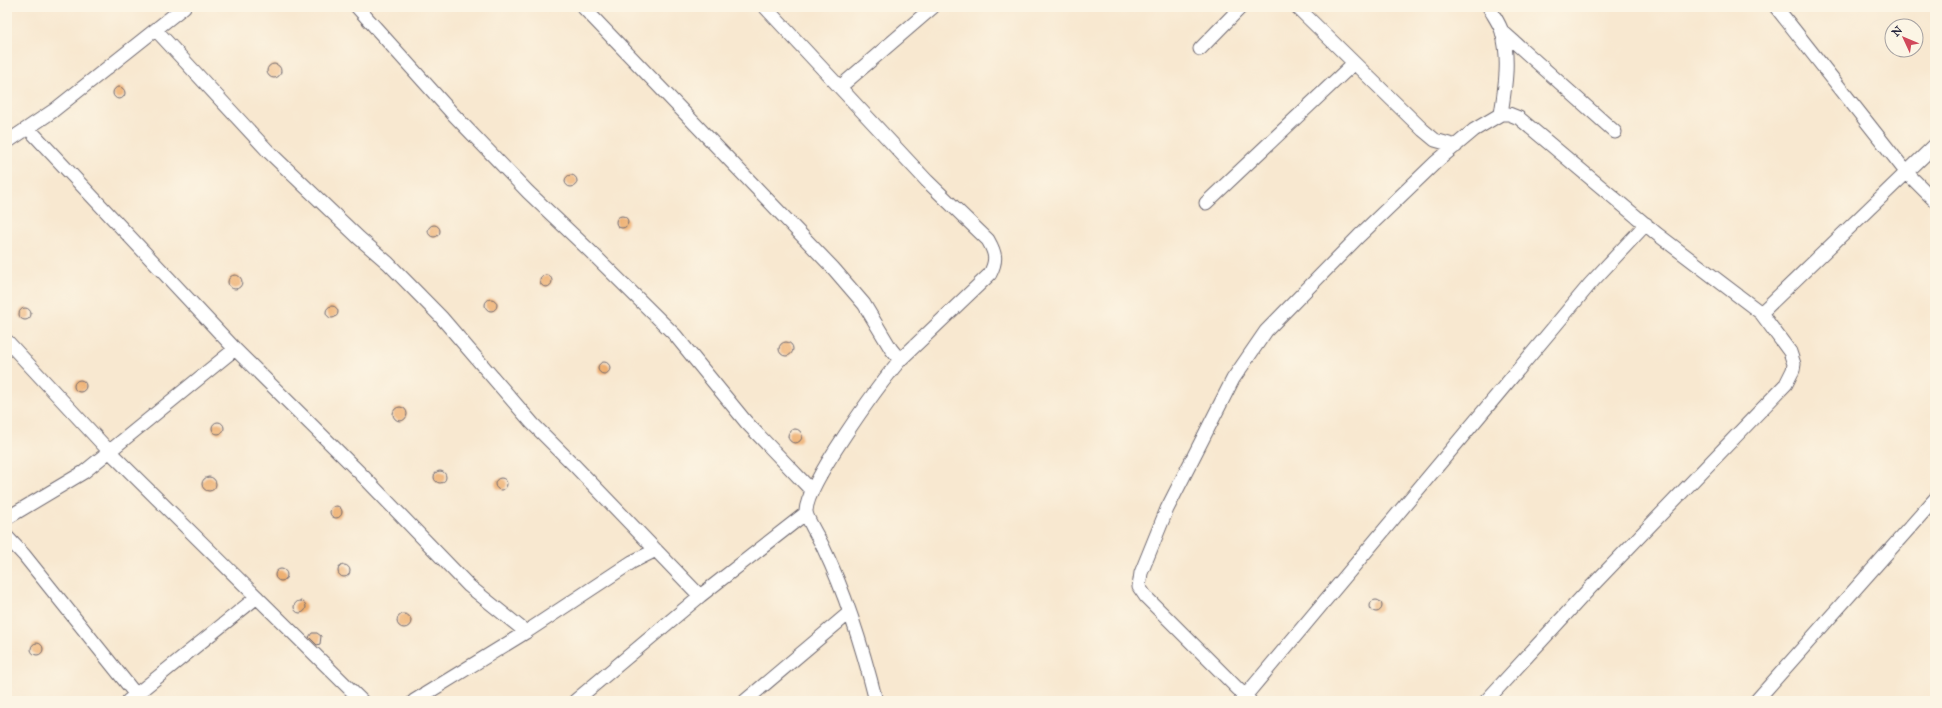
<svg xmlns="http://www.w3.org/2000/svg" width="1942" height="708" viewBox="0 0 1942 708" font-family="'IM FELL Great Primer',serif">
<rect width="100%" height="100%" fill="#fcf5e5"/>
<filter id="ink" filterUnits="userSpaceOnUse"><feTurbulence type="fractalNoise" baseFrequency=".025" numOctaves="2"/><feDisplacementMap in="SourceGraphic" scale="8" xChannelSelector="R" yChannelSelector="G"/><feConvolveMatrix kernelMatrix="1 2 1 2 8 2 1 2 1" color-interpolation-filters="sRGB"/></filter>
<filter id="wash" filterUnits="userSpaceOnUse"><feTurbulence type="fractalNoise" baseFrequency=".012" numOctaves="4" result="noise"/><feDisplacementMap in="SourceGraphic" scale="16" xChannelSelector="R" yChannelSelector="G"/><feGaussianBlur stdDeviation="0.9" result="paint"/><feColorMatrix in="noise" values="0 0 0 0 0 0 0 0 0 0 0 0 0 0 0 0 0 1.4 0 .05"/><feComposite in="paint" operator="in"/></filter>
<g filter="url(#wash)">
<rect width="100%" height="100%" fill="#f8e8d0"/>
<g id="blocks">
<path fill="#eeaf70" d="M267 71a7 7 0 1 1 14 0a7 7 0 1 1-14 0Z
M113 93a6 6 0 1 1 12 0a6 6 0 1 1-12 0Z
M565 181a6 6 0 1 1 12 0a6 6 0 1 1-12 0Z
M616 222a6 6 0 1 1 12 0a6 6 0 1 1-12 0Z
M428 231a6 6 0 1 1 12 0a6 6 0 1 1-12 0Z
M540 281a6 6 0 1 1 12 0a6 6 0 1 1-12 0Z
M228 282a7 7 0 1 1 14 0a7 7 0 1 1-14 0Z
M485 305a6 6 0 1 1 12 0a6 6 0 1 1-12 0Z
M326 312a6 6 0 1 1 12 0a6 6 0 1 1-12 0Z
M19 314a6 6 0 1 1 12 0a6 6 0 1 1-12 0Z
M779 349a7 7 0 1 1 14 0a7 7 0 1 1-14 0Z
M598 368a6 6 0 1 1 12 0a6 6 0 1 1-12 0Z
M74 386a6 6 0 1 1 12 0a6 6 0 1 1-12 0Z
M393 414a7 7 0 1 1 14 0a7 7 0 1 1-14 0Z
M212 428a6 6 0 1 1 12 0a6 6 0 1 1-12 0Z
M788 436a7 7 0 1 1 14 0a7 7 0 1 1-14 0Z
M434 477a6 6 0 1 1 12 0a6 6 0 1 1-12 0Z
M202 484a7 7 0 1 1 14 0a7 7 0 1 1-14 0Z
M495 484a6 6 0 1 1 12 0a6 6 0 1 1-12 0Z
M330 512a6 6 0 1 1 12 0a6 6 0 1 1-12 0Z
M338 571a6 6 0 1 1 12 0a6 6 0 1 1-12 0Z
M275 575a6 6 0 1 1 12 0a6 6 0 1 1-12 0Z
M1370 606a6 6 0 1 1 12 0a6 6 0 1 1-12 0Z
M294 607a6 6 0 1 1 12 0a6 6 0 1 1-12 0Z
M397 621a7 7 0 1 1 14 0a7 7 0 1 1-14 0Z
M 312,633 L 317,633 L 321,636 L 320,644 L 317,645 L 309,637 Z
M31 649a6 6 0 1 1 12 0a6 6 0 1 1-12 0Z"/>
</g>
</g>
<g filter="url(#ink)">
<use href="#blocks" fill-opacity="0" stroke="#6d676f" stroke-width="1"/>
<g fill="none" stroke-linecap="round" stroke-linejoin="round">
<defs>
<path id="minor" d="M 357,7 L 453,114 L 528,192 L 590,251 L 675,335 L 746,422 L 812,491
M 583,7 L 833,268 L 864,304 L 891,349 L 900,360 C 879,385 807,483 806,511 C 806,519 821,541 824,549 C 847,597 863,649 876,701
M 765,7 L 927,181 L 988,240 C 996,254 997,260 990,274 L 900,360
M 1297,7 L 1423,130 L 1435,140 L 1456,146
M 1489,7 C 1493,15 1500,24 1502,32 C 1510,58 1505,88 1501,114
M 1776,7 L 1907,173 L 1935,201
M 156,30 L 268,151 L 359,238 L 388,263 L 441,317 L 532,423 L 574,465 L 700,596
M 1502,31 L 1615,132
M 1200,49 L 1241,7
M 840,87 L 933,7
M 28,128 L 235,349 L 362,475 L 469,586 L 526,632 L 632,562 L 656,550
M 7,142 L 53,111 L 184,7
M 1206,203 L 1354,63
M 1761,313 L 1935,145
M 7,341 L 109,451 L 362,701
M 7,518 L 84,472 L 235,349
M 7,537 L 24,555 L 141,701
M 128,701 L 257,597
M 414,701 L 526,632
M 575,701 L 700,596 L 806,513
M 745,701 L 849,613
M 1241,701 L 1590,284 L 1646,224
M 1250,701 L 1146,597 L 1139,587 L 1141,573 L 1167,509 L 1233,379 L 1266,331 L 1359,236 L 1436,162 L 1474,130 L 1501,114 L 1509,114 L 1519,118 L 1657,234 L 1761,313 L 1790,352 L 1794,364 L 1793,370 L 1786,384 L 1591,587 L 1486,701
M 1756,701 L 1935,499"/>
</defs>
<use href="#minor" stroke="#6d676f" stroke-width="15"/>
<use href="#minor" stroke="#fff" stroke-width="13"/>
</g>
</g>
<rect width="1942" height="708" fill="none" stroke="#fcf5e5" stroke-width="24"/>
<g transform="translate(1904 38) rotate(314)"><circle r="19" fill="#fcf5e5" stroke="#a5a1a1"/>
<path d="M0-3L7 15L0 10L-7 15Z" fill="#d1495b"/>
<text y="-6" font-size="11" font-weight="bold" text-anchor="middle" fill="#22223b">N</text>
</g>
</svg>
